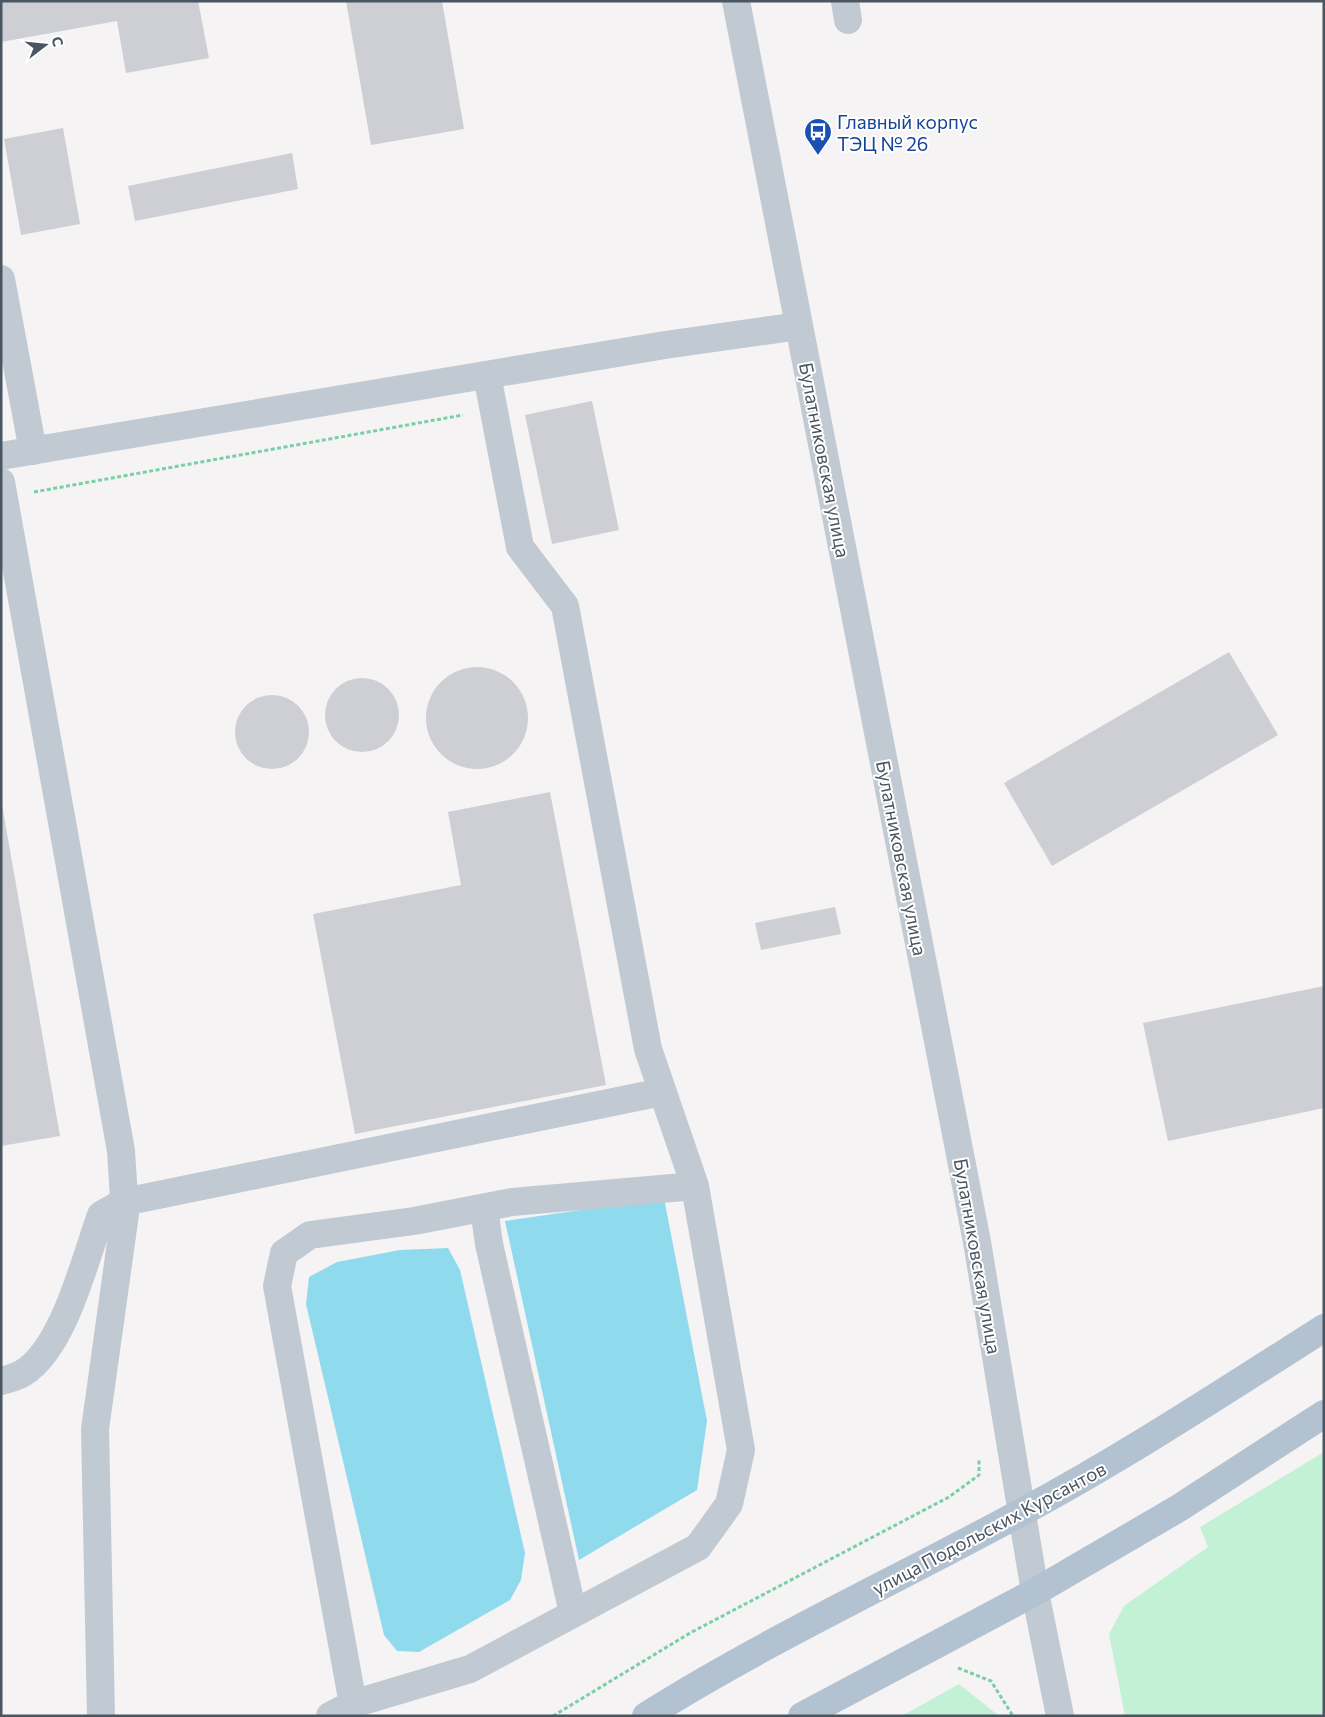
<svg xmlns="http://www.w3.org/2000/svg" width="1325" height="1717" viewBox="0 0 1325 1717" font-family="Commissioner,sans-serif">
<rect width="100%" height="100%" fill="#f5f3f3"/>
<path fill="#c3f1d5" d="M 1324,1452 L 1324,1716 L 1125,1716 L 1109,1634 L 1124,1606 L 1208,1547 L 1200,1527 Z
M 959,1684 L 999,1716 L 902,1716 Z"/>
<path fill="#90daee" d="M 664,1198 L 707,1421 L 697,1490 L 579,1560 L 505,1221 Z
M 448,1248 L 460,1270 L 525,1553 L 521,1580 L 510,1600 L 419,1652 L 397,1651 L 384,1635 L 306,1304 L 309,1277 L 337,1262 L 400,1250 Z"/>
<path fill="#cdcfd5" d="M 1,1 L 198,1 L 209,58 L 126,73 L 117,21 L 1,42 Z
M 346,1 L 442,1 L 464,129 L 371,145 Z
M 63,128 L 80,224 L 21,235 L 4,139 Z
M 292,153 L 298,189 L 135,221 L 128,186 Z
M 592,401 L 619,530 L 552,544 L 525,415 Z
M 1229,652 L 1278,735 L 1052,866 L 1004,783 Z
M426 718a51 51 0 1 1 102 0a51 51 0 1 1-102 0Z
M325 715a37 37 0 1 1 74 0a37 37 0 1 1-74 0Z
M235 732a37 37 0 1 1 74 0a37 37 0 1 1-74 0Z
M 550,792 L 606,1085 L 355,1134 L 313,914 L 461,885 L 448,812 Z
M 1,799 L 60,1136 L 1,1146 Z
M 835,907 L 841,934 L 761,950 L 755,923 Z
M 1324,986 L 1324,1108 L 1168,1141 L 1143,1023 Z"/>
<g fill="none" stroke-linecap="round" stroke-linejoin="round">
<path stroke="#7ad0a6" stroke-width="3" stroke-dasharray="4 2.5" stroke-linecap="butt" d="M 34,492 L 463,415
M 958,1668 L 991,1681 L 1013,1716
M 553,1716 L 690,1633 L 949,1497 L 979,1475 L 979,1460"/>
<path stroke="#c1cad2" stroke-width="28" d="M 736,1 L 977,1242 L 1035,1592 L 1060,1716
M 845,1 L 848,20
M 1,279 L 33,451
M 1,456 L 665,345 L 799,326
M 1,482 L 121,1151 L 125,1214 L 95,1429 L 101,1716
M 484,1208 L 489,1244 L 573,1613
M 1,1381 C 8,1379 17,1377 23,1373 C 64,1348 85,1259 101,1215 L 124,1202 L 662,1092
M 353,1704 L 277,1286 L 284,1253 L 310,1235 L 414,1221 L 512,1202 L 695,1186
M 330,1716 L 353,1704 L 470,1669 L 698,1547 L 729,1504 L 741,1450 L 695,1186 L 648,1049 L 565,606 L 520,547 L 487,375"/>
<path stroke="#b3c2d1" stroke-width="28" d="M 646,1716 C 767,1640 897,1580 1022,1512 C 1126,1456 1225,1391 1324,1328
M 802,1716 L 1035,1592 L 1179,1508 L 1324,1414"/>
</g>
<defs>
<symbol id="bus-pin" viewBox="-11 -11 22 30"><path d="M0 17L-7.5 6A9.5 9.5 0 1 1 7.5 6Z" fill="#1a4fb4" stroke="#fff"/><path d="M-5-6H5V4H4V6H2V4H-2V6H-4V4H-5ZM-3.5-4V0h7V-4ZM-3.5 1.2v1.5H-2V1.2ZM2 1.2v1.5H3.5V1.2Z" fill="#fff"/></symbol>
</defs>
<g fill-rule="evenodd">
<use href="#bus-pin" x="802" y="116" width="32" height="43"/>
</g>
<g text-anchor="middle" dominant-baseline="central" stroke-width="4" stroke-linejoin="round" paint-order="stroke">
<g font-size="19" fill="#164399" stroke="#fff" text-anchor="start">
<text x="837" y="121">Главный корпус<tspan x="837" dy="22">ТЭЦ № 26</tspan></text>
</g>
<g font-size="19" fill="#4a5661" stroke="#fff">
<text transform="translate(825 460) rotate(79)">Булатниковская улица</text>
<text transform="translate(902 858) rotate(79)">Булатниковская улица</text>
<text transform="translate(978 1256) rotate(80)">Булатниковская улица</text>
<text transform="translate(989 1528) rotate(-28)">улица Подольских Курсантов</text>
</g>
</g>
<rect width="1325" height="1717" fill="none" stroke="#4a5661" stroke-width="5"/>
<g transform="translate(45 45) rotate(74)" stroke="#ffffff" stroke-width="4" paint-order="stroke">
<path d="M0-4L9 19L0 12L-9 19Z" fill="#4a5661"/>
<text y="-8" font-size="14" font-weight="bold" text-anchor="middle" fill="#4a5661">С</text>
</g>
</svg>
